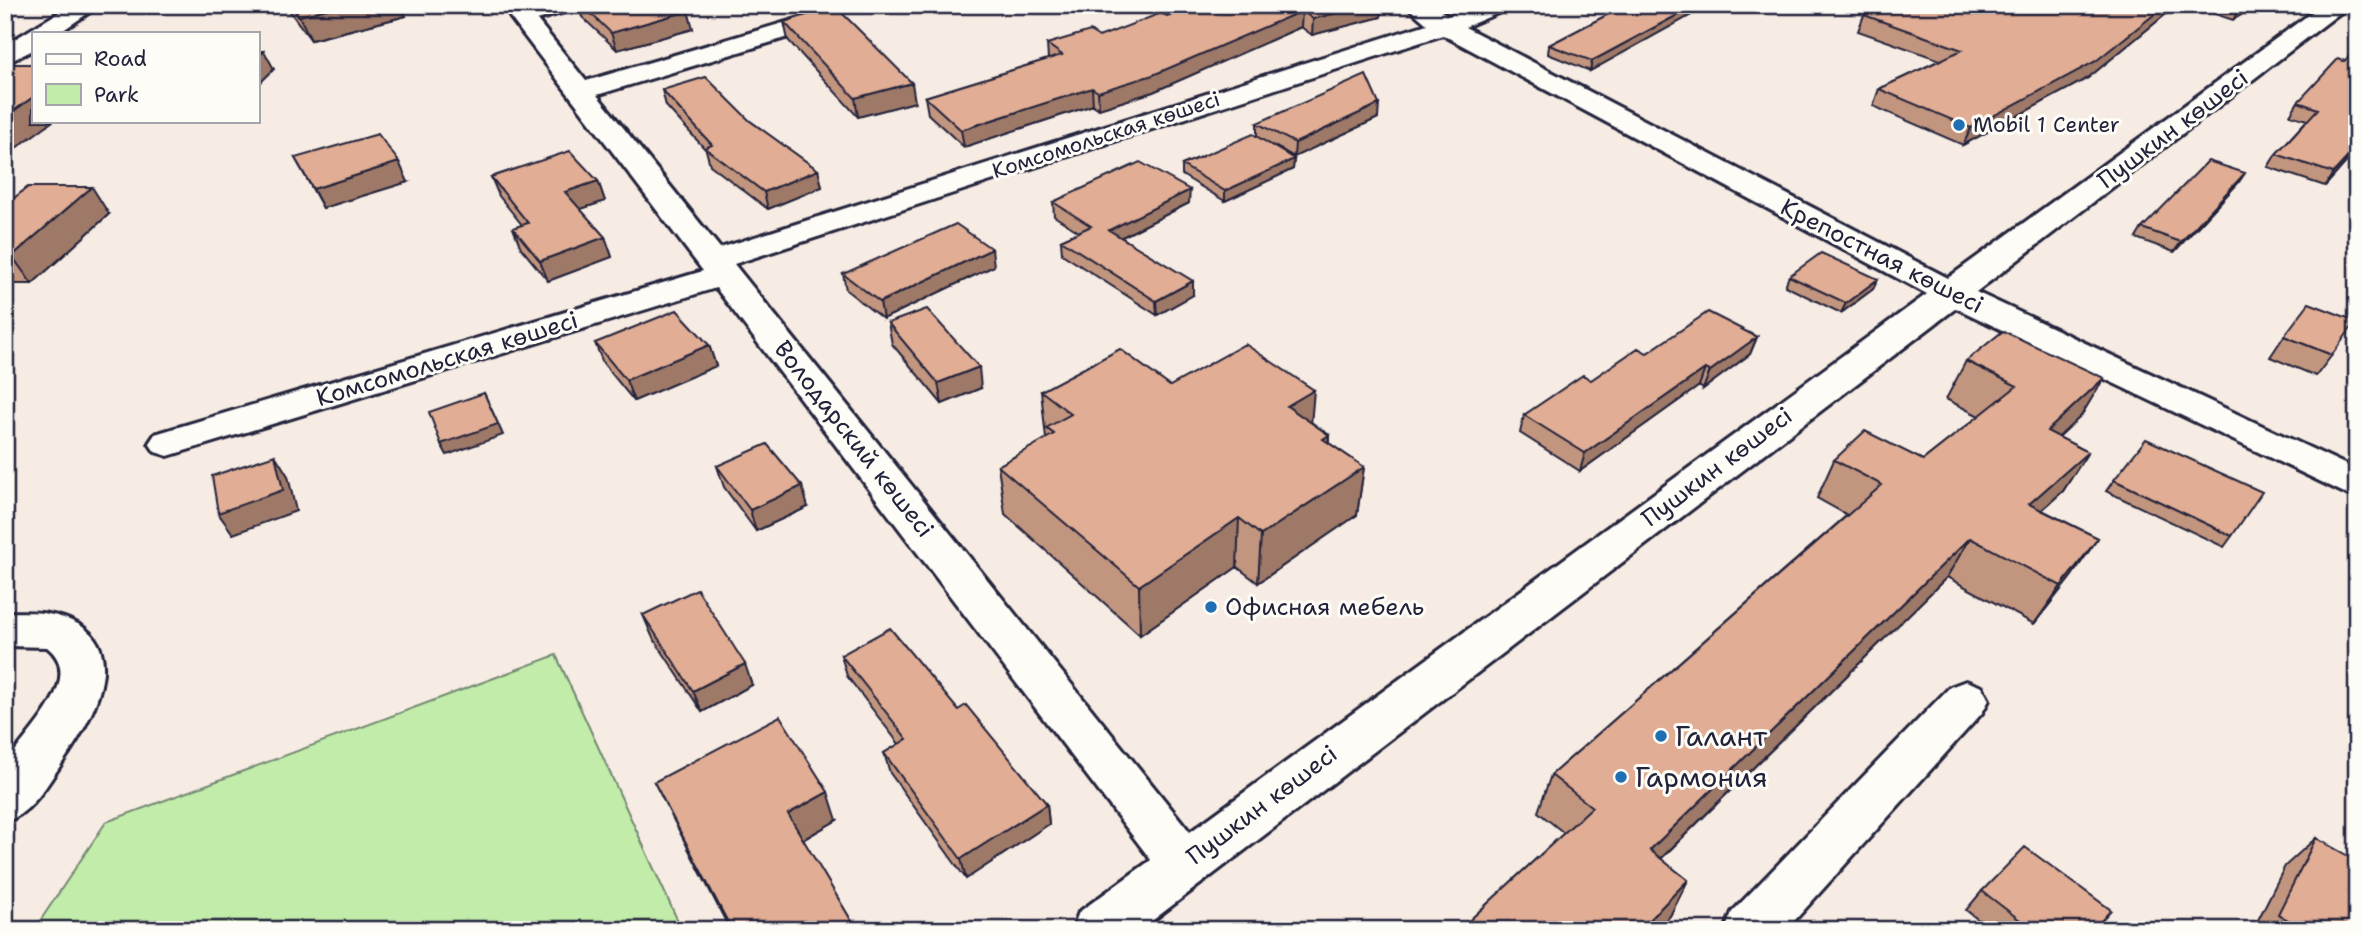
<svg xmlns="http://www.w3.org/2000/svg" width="2362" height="935" viewBox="0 0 2362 935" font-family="'Shantell Sans',sans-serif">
<rect width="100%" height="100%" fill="#f7ece3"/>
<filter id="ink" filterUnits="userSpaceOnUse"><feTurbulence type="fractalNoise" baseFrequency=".0143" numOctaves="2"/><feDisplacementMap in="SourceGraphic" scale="14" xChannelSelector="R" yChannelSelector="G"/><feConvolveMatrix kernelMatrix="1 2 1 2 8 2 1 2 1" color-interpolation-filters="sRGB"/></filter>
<g filter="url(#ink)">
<path fill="#c2eca9" stroke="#728772" stroke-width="2" d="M 556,655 L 682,930 L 34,930 L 106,822 Z"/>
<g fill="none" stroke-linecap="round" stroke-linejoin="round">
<defs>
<path id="minor" d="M 71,5 L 100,5 L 59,33 L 33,33 L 33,50 L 5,64 L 5,45 Z
M 536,5 L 575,5 L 571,10 L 537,20 L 586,81 L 817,13 L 835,13 L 838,18 L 835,23 L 597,95 L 720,248 L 1427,24 L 1405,5 L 1433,5 L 1448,16 L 1475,5 L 1509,5 L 1505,10 L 1465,27 L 1948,278 L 2322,5 L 2350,5 L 1976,292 L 2357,470 L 2357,499 L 1956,308 L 1140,930 L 1072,930 L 1079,912 L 1151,860 L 716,288 L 168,456 L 155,452 L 149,443 L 155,434 L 703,271 L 510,17 L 513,12 ZM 1443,35 L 1927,294 L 1190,832 L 734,264 Z
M 5,612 C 20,613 34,611 48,614 C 141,631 96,716 60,766 C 45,788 31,813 5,822 C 5,809 1,772 7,763 C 24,734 88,679 47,647 L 5,646 Z
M 1966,681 L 1982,687 L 1989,700 L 1982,713 L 1786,930 L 1725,930 L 1732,912 L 1950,687 Z"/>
</defs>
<use href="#minor" stroke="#22223b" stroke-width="6"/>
<use href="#minor" fill="#fdfcf7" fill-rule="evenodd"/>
</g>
<path fill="#c2957f" stroke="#22223b" stroke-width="2" d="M 285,5 L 401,5 L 406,16 L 311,40 Z
M 578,5 L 681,5 L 688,11 L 693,29 L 617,50 L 582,17 Z
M 1203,5 L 1381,17 L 1312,35 L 1301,27 L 1153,92 L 1099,109 L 1093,105 L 964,147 L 928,114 L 925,97 L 1048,59 L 1047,44 L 1099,37 Z
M 1626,5 L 1702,5 L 1700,10 L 1590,71 L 1548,54 L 1549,45 Z
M 1882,5 L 2177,5 L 2088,78 L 1963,145 L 1873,106 L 1879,89 L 1940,60 L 1858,31 L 1864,15 Z
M 2188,5 L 2257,5 L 2233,20 Z
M 784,22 L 915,102 L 858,117 L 788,40 Z
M 2344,61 L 2357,150 L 2325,186 L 2268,167 L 2276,154 L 2307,120 L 2290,115 L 2298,102 Z
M 662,90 L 750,121 L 818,170 L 822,187 L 768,209 L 710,165 L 706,150 L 666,106 Z
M 1378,118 L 1294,157 L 1274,146 L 1294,159 L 1293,169 L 1225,201 L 1182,175 L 1182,165 L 1257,136 L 1257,123 Z
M 295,158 L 408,182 L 323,208 Z
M 2245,173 L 2238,183 L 2174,252 L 2136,238 L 2142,228 Z
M 491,177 L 598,181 L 605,201 L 580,209 L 605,237 L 612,257 L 548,281 L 521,248 L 513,228 L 522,225 L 499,196 Z
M 1053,202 L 1189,203 L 1122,237 L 1193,295 L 1157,315 L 1062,254 L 1061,240 L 1079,232 L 1054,216 Z
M 5,205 L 109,214 L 32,284 L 5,284 Z
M 994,266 L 883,319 L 846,290 L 843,274 Z
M 1789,276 L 1878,279 L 1873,289 L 1841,313 L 1785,286 Z
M 888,323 L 981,388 L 942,404 L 892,344 Z
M 2284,336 L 2332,355 L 2316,376 L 2270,357 Z
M 1757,337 L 1750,354 L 1703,389 L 1699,386 L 1580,471 L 1520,433 L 1524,415 L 1647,353 Z
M 595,343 L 709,345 L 716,366 L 634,401 L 603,363 Z
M 1966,361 L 2081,416 L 2058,437 L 2088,452 L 2063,491 L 2042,510 L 2098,538 L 2071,577 L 2034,624 L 1947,577 L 1661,859 L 1688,880 L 1670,916 L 1657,930 L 1459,930 L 1564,833 L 1538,812 L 1551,775 L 1847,515 L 1817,498 L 1834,460 L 1923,460 L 1979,416 L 1946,399 Z
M 1170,386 L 1311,422 L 1329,435 L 1329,443 L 1364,467 L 1357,515 L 1258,583 L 1237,567 L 1140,635 L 1005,514 L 998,466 L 1046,439 L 1041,391 Z
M 717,466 L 808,507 L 756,531 L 724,487 Z
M 2114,480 L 2232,536 L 2224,547 L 2106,491 Z
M 643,615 L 752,685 L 702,712 L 652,636 Z
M 841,655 L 958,710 L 1047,804 L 1049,824 L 966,879 L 890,773 L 884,753 L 899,744 L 847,676 Z
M 654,782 L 837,820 L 803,840 L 857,930 L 730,930 Z
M 2316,838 L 2357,930 L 2253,930 L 2285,866 Z
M 1982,891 L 2093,930 L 1991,930 L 1966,910 Z"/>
<path fill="#9e7968" stroke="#22223b" stroke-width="2" d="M 342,5 L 401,5 L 406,16 L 311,40 L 299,16 Z
M 1366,5 L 1382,5 L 1381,17 L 1312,35 L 1313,19 Z
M 1696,5 L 1702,5 L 1700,10 L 1590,71 L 1592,61 Z
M 2166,5 L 2177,5 L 2088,78 L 1963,145 L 1971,128 Z
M 2242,5 L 2257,5 L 2233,20 Z
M 688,11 L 693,29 L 617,50 L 611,33 Z
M 1302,11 L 1301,27 L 1153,92 L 1099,109 L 1098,92 Z
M 264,51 L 274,69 L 257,86 L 257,58 Z
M 912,83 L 915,102 L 858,117 L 855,98 Z
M 1092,88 L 1093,105 L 964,147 L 961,130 Z
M 33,97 L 33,121 L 53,121 L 5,156 L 5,117 Z
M 1379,104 L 1378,118 L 1294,157 L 1295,143 Z
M 2357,147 L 2357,150 L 2325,186 L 2333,173 Z
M 1294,159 L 1293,169 L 1225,201 L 1225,191 Z
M 399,162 L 408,182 L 323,208 L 313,189 Z
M 818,170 L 822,187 L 768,209 L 764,192 Z
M 2245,173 L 2238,183 L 2174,252 L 2181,242 Z
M 598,181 L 605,201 L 572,212 L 565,192 Z
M 92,187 L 109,214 L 32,284 L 12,256 Z
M 1190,190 L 1189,203 L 1110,243 L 1109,230 Z
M 605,237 L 612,257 L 548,281 L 540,261 Z
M 992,249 L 994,266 L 883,319 L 880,302 Z
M 1878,279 L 1873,289 L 1841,313 L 1846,303 Z
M 1193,281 L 1193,295 L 1157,315 L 1156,301 Z
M 1757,337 L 1750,354 L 1703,389 L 1710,371 Z
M 709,345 L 716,366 L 634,401 L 626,380 Z
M 979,367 L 981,388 L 942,404 L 938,383 Z
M 1705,369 L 1699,386 L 1580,471 L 1585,453 Z
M 2104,378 L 2081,416 L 2024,470 L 2047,431 Z
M 1314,390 L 1310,437 L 1287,406 Z
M 484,393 L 503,435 L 447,455 L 441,444 Z
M 1329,435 L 1324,483 L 1323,439 Z
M 2088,452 L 2063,491 L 2005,543 L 2029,504 Z
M 275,455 L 288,476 L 296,511 L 233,534 L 218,513 Z
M 1364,467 L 1357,515 L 1258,583 L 1261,535 Z
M 802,486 L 808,507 L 756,531 L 750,510 Z
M 1239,518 L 1237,567 L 1140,635 L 1139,586 Z
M 1970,538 L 1947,577 L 1633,886 L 1650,850 Z
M 2098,538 L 2071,577 L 2034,624 L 2061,586 Z
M 745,664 L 752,685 L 702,712 L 693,691 Z
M 828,792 L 837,820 L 798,842 L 788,814 Z
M 1047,804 L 1049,824 L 966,879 L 961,859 Z
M 1688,880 L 1670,916 L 1657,930 L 1639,930 Z"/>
<path fill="#e1ad94" stroke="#22223b" stroke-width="2" d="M 291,5 L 342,5 L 299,16 Z
M 582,5 L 681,5 L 688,11 L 611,33 Z
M 1203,5 L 1366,5 L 1313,19 L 1302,11 L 1153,75 L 1098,92 L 1092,88 L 961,130 L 925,97 L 1062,55 L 1047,44 L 1090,31 L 1099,37 L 1161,13 L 1167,16 Z
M 1626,5 L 1696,5 L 1592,61 L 1549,45 Z
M 1882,5 L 2166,5 L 2096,61 L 1971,128 L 1879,89 L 1962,50 L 1864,15 Z
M 835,6 L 912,83 L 855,98 L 784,22 Z
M 2357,49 L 2357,147 L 2333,173 L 2276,154 L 2318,109 L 2298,102 L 2338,59 L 2344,61 Z
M 257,51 L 264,51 L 257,58 Z
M 5,64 L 33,64 L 33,97 L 5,117 Z
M 1366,75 L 1379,104 L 1295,143 L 1257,123 Z
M 706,77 L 750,121 L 818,170 L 764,192 L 705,148 L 712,145 L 662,90 Z
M 378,134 L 399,162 L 313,189 L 295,158 Z
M 1253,134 L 1294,159 L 1225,191 L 1182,165 Z
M 570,151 L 598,181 L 565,192 L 605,237 L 540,261 L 513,228 L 528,223 L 491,177 Z
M 2208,161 L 2245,173 L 2181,242 L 2142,228 Z
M 1140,162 L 1190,190 L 1109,230 L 1193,281 L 1156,301 L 1061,240 L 1091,226 L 1053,202 Z
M 28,187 L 92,187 L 12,256 L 5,256 L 5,205 Z
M 956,224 L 992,249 L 880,302 L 843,274 Z
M 1821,253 L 1878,279 L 1846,303 L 1789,276 Z
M 2309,303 L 2356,321 L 2332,355 L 2284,336 Z
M 927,309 L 979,367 L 938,383 L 888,323 Z
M 677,310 L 709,345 L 626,380 L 595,343 Z
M 1708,312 L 1757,337 L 1710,371 L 1705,369 L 1585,453 L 1524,415 L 1583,375 L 1591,380 L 1638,348 L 1647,353 Z
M 2003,331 L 2104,378 L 2047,431 L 2088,452 L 2029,504 L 2098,538 L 2061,586 L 1970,538 L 1650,850 L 1688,880 L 1639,930 L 1459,930 L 1592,807 L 1551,775 L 1882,485 L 1834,460 L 1865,431 L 1923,460 L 2017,386 L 1966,361 Z
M 1245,344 L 1314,390 L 1287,406 L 1329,435 L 1323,439 L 1364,467 L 1261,535 L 1239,518 L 1139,586 L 998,466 L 1054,434 L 1046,428 L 1071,414 L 1041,391 L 1120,349 L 1170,386 Z
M 484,393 L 498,424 L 441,444 L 429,412 Z
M 2146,439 L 2262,492 L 2232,536 L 2114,480 Z
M 767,444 L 802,486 L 750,510 L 717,466 Z
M 275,455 L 283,490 L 218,513 L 212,476 Z
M 697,589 L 745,664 L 693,691 L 643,615 Z
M 890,628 L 958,710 L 966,705 L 1047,804 L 961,859 L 884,753 L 907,739 L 841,655 Z
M 780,716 L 828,792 L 788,814 L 857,930 L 732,930 L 654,782 Z
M 2316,838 L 2357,861 L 2357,930 L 2305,930 L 2278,914 Z
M 2025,847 L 2111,910 L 2093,930 L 2033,930 L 1982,891 Z"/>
</g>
<g fill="#1f6fb2" stroke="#fdfcf7" stroke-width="2.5">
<circle cx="1959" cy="125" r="7"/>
<circle cx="1211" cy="607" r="7"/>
<circle cx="1661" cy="736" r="7"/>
<circle cx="1621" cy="777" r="7"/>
</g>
<g text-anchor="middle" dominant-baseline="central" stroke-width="6" stroke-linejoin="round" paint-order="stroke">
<g font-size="21" fill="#22223b" stroke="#fdfcf7" text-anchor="start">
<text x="1973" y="125">Mobil 1 Center</text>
</g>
<g font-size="21" fill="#22223b" stroke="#fdfcf7">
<text transform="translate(1106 135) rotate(-18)">Комсомольская көшесі</text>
</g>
<g font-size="24" fill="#22223b" stroke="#fdfcf7">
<text transform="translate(2173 129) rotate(-37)">Пушкин көшесі</text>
<text transform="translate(1882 256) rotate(27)">Крепостная көшесі</text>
<text transform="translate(447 359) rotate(-17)">Комсомольская көшесі</text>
<text transform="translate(854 439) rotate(52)">Володарский көшесі</text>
<text transform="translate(1717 467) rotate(-37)">Пушкин көшесі</text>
<text transform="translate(1262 805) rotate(-37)">Пушкин көшесі</text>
</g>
<g font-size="24" fill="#22223b" stroke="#fdfcf7" text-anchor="start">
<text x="1225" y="607">Офисная мебель</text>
</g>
<g font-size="28" fill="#22223b" stroke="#fdfcf7" text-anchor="start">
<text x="1675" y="736">Галант</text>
<text x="1635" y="777">Гармония</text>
</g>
</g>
<rect width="2362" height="935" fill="none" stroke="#fdfcf7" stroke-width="28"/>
<rect x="14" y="14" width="2334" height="907" fill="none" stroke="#22223b" stroke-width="2.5" filter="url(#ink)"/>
<rect x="32" y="32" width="228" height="91" fill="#fdfcf7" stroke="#a5a5ac" stroke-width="2"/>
<rect x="46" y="54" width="35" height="10" fill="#fdfcf7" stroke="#a5a5ac" stroke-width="2"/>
<text x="94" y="66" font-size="21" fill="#22223b">Road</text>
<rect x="46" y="84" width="35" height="21" fill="#c2eca9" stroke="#a5a5ac" stroke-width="2"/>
<text x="94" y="102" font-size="21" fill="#22223b">Park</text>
</svg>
